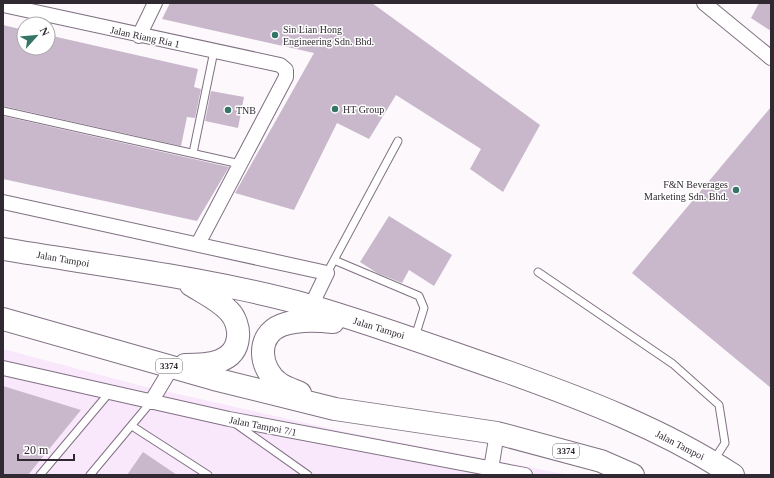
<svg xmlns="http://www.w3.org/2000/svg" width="774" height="478" viewBox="0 0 774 478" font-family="Georgia,serif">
<rect width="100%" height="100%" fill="#fcf8fc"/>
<path fill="#f9e7fc" d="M 3,349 L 138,385 L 345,432 L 570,475 L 3,475 Z"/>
<path fill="#c9b8cc" d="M 170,3 L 372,3 L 540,125 L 503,192 L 470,169 L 481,149 L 396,95 L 369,139 L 337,123 L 294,210 L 235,193 L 314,53 L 162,19 Z
M 759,3 L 771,3 L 771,31 L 751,18 Z
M 3,25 L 24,30 L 24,48 L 48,48 L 48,35 L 198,69 L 194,87 L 201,89 L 195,118 L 187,117 L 181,146 L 3,106 Z
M 211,91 L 244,97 L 238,128 L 205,121 Z
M 771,107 L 771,388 L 632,273 Z
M 3,116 L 229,167 L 197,221 L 3,179 Z
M 389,216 L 452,255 L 434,286 L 409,270 L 402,283 L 377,273 L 360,262 Z
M 3,386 L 81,410 L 28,475 L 3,475 Z
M 143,452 L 177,475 L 127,475 Z"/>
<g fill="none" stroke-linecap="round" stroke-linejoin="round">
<defs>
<path id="lane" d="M 3,111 L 240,164
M 193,153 L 214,51
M 334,260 L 419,296 L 424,308 L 415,337
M 538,272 L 673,364 L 719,405 L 725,443 L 714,460
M 327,273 L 398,141
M 236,424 L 308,475
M 132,426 L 208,475
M 40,475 L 109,393
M 90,475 L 151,402"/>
<path id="street" d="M 704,3 L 771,58
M 3,5 L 280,65 L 286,70 L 286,77 L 198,244
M 139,36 L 155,3
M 3,202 L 327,273 L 311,306
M 3,368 L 229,419 L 525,475
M 151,402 L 172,367
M 490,475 L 497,433"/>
<path id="primary" d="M 3,249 C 105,266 210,278 311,306 C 376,325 441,349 505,371 C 583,399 663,429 733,475
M 3,319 L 214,379 L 335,409 L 497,433 L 601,461 L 633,475
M 185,365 C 207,365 236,364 238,337 C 239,328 235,317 229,311 C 219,300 204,293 191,285
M 300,393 C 293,390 286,388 280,384 C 259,370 255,335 282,325 C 299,319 316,320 333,322"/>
</defs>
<use href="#lane" stroke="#817183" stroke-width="9"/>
<use href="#street" stroke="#817183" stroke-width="16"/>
<use href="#primary" stroke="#817183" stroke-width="24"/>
<use href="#lane" stroke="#fff" stroke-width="7"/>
<use href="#street" stroke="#fff" stroke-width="14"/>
<use href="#primary" stroke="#fff" stroke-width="22"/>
</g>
<g fill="#347565" stroke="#fff" stroke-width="1.5">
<circle cx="275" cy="35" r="4"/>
<circle cx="335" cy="109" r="4"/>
<circle cx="228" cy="110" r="4"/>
<circle cx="736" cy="190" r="4"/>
</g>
<g text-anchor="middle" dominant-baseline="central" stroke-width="3" stroke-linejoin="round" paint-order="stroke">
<g fill="#fff" stroke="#6e696f" stroke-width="1">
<rect x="156" y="359" width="26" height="14" rx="3"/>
<rect x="553" y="444" width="26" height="14" rx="3"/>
</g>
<g font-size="9" font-weight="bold" fill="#302931">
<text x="169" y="366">3374</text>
<text x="566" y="451">3374</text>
</g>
<g font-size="10" fill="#302931" stroke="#fff" text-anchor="start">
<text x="283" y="29">Sin Lian Hong<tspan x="283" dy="12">Engineering Sdn. Bhd.</tspan></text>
<text x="343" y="109">HT Group</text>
<text x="236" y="110">TNB</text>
<text x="728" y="184" text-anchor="end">F&amp;N Beverages<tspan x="728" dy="12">Marketing Sdn. Bhd.</tspan></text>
</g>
<g font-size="10" fill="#302931" stroke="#fff">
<text transform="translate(145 37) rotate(12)">Jalan Riang Ria 1</text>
<text transform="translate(63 259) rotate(10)">Jalan Tampoi</text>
<text transform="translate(379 328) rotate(17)">Jalan Tampoi</text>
<text transform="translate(263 426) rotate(11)">Jalan Tampoi 7/1</text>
<text transform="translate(680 445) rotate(27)">Jalan Tampoi</text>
</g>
</g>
<rect width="774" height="478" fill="none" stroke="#302931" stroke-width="8"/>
<g transform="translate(36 36) rotate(63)"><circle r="19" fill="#ffffff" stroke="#aca9ad"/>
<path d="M0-3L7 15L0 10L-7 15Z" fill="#347565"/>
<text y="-6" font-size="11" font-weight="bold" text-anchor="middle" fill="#302931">N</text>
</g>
<path d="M18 454v6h56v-6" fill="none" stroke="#302931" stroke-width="2"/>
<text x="24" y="454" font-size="12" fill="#302931" stroke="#ffffff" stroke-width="3" paint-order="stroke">20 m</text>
</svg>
